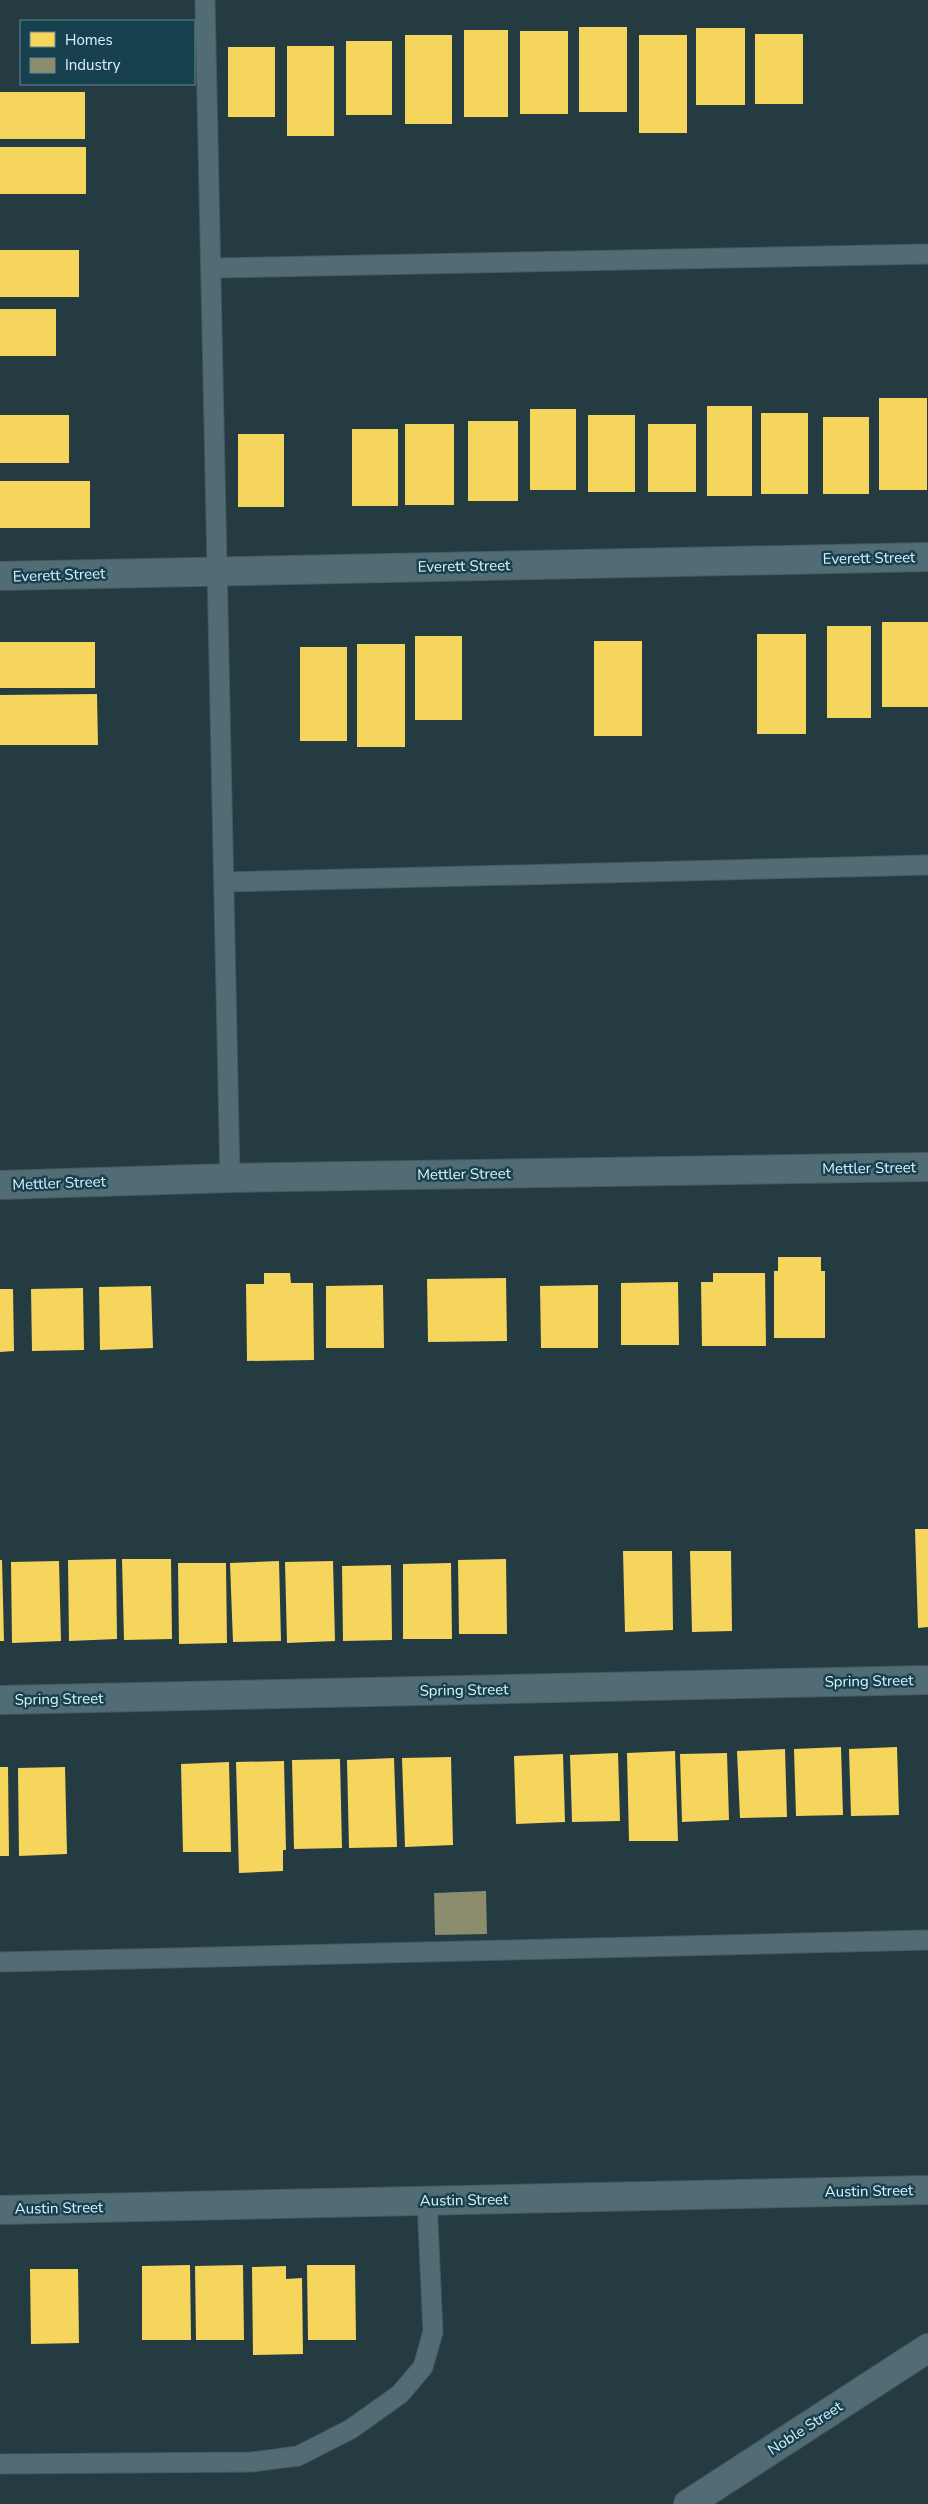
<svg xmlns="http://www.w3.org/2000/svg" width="928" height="2504" viewBox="0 0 928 2504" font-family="'Nunito Sans',sans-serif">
<rect width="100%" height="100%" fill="#253b42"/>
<path fill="#f6d55c" d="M 579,27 L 627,27 L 627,112 L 579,112 Z
M 696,28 L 745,28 L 745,105 L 696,105 Z
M 464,30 L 508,30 L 508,117 L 464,117 Z
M 520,31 L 568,31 L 568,114 L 520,114 Z
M 755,34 L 803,34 L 803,104 L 755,104 Z
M 405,35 L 452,35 L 452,124 L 405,124 Z
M 639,35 L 687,35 L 687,133 L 639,133 Z
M 346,41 L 392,41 L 392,115 L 346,115 Z
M 287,46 L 334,46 L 334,136 L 287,136 Z
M 228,47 L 275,47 L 275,117 L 228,117 Z
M 0,92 L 85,92 L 85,139 L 0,139 Z
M 0,147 L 86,147 L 86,194 L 0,194 Z
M 0,250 L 79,250 L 79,297 L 0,297 Z
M 0,309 L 56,309 L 56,356 L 0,356 Z
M 879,398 L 927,398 L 927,490 L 879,490 Z
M 707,406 L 752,406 L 752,496 L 707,496 Z
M 530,409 L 576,409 L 576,490 L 530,490 Z
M 761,413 L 808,413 L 808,494 L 761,494 Z
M 0,415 L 69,415 L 69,463 L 0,463 Z
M 588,415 L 635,415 L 635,492 L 588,492 Z
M 823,417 L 869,417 L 869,494 L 823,494 Z
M 468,421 L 518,421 L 518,501 L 468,501 Z
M 405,424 L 454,424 L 454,505 L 405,505 Z
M 648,424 L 696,424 L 696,492 L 648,492 Z
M 352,429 L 398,429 L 398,506 L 352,506 Z
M 238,434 L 284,434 L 284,507 L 238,507 Z
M 0,481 L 90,481 L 90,528 L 0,528 Z
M 882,622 L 928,622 L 928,707 L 882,707 Z
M 827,626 L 871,626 L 871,718 L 827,718 Z
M 757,634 L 806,634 L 806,734 L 757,734 Z
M 415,636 L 462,636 L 462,720 L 415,720 Z
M 594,641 L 642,641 L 642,736 L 594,736 Z
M 0,642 L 95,642 L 95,688 L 0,688 Z
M 357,644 L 405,644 L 405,747 L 357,747 Z
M 300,647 L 347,647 L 347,741 L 300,741 Z
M 97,694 L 98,745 L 0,745 L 0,695 Z
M 778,1257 L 821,1257 L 821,1271 L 825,1271 L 825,1338 L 774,1338 L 774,1271 L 778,1271 Z
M 264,1273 L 290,1273 L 291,1283 L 313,1283 L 314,1360 L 247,1361 L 246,1284 L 264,1284 Z
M 713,1273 L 765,1273 L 766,1346 L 702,1346 L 701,1282 L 713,1282 Z
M 506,1278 L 507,1341 L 428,1342 L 427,1279 Z
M 678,1282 L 679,1345 L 621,1345 L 621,1283 Z
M 383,1285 L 384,1348 L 326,1348 L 326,1286 Z
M 598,1285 L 598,1348 L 541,1348 L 540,1286 Z
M 151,1286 L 153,1348 L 100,1350 L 99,1287 Z
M 83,1288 L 84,1350 L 32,1351 L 31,1289 Z
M 0,1289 L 13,1289 L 14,1351 L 0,1352 Z
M 915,1529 L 928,1529 L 928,1627 L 918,1628 Z
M 623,1551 L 672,1551 L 673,1630 L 625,1632 Z
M 690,1551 L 731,1551 L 732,1631 L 692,1632 Z
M 116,1559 L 117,1639 L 69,1641 L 68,1560 Z
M 122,1559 L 171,1559 L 172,1639 L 124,1640 Z
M 506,1559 L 507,1634 L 459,1634 L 458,1560 Z
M 0,1560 L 2,1560 L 4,1641 L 0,1641 Z
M 59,1561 L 61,1641 L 12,1643 L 11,1562 Z
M 279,1561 L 281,1641 L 233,1642 L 230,1563 Z
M 333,1561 L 335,1641 L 287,1643 L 285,1562 Z
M 178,1563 L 226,1563 L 227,1643 L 179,1644 Z
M 451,1563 L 452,1639 L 403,1639 L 403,1564 Z
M 391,1565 L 392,1640 L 343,1641 L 342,1566 Z
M 841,1747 L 843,1815 L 796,1816 L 794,1749 Z
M 897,1747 L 899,1815 L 851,1816 L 849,1749 Z
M 785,1749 L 787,1817 L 740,1818 L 737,1751 Z
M 675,1751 L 678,1841 L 629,1841 L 627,1753 Z
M 618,1753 L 620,1821 L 572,1822 L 570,1755 Z
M 727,1753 L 729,1820 L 682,1822 L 680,1754 Z
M 563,1754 L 565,1822 L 516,1824 L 514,1756 Z
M 451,1757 L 453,1845 L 405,1847 L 402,1758 Z
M 394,1758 L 397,1847 L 349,1848 L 347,1760 Z
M 340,1759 L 342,1848 L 294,1849 L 292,1760 Z
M 284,1761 L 286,1850 L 283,1850 L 283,1871 L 239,1873 L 236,1762 Z
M 229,1762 L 231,1852 L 183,1852 L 181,1764 Z
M 0,1767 L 8,1767 L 9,1856 L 0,1856 Z
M 65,1767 L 67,1854 L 19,1856 L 18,1768 Z
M 190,2265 L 191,2340 L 142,2340 L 142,2266 Z
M 243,2265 L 244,2340 L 196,2340 L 195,2266 Z
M 307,2265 L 355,2265 L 356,2340 L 308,2340 Z
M 286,2266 L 286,2279 L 302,2278 L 303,2354 L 253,2355 L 252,2267 Z
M 30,2269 L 78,2269 L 79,2343 L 31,2344 Z"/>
<path fill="#8c8c6e" d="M 486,1891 L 487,1934 L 435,1935 L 434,1893 Z"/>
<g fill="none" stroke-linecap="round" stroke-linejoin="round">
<defs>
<path id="service" d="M 205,0 L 230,1178
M 212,268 L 928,254
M 224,882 L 928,865
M 0,1962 L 928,1940
M 0,2464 L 252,2462 L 298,2456 L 351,2429 L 400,2394 L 423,2367 L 433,2332 L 427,2201"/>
<path id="minor" d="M 0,576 L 928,557
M 0,1185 L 230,1178 L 928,1167
M 0,1700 L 928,1680
M 0,2210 L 928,2190
M 688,2504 L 928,2348"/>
</defs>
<use href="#service" stroke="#48595e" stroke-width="21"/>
<use href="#minor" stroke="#48595e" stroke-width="30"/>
<use href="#service" stroke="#526c76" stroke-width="19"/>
<use href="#minor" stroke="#526c76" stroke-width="28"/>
</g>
<g text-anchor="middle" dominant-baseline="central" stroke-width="5" stroke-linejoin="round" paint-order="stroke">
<g font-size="15" fill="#ddf3fc" stroke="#18414f">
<text transform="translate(869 558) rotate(-1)">Everett Street</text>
<text transform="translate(464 566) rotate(-1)">Everett Street</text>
<text transform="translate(59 575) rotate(-2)">Everett Street</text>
<text transform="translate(869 1168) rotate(-1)">Mettler Street</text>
<text transform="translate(464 1174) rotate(-1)">Mettler Street</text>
<text transform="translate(59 1183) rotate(-2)">Mettler Street</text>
<text transform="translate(869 1681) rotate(-1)">Spring Street</text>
<text transform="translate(464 1690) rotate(-1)">Spring Street</text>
<text transform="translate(59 1699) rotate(-1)">Spring Street</text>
<text transform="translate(869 2191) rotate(-1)">Austin Street</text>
<text transform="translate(464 2200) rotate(-1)">Austin Street</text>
<text transform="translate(59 2208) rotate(-1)">Austin Street</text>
<text transform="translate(805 2428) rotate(-33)">Noble Street</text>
</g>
</g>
<rect x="20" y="20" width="175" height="65" fill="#18414f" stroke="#678894"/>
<rect x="30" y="32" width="25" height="15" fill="#f6d55c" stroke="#678894"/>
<text x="65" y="45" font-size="15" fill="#ddf3fc">Homes</text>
<rect x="30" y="58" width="25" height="15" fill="#8c8c6e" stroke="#678894"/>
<text x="65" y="70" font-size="15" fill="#ddf3fc">Industry</text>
</svg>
